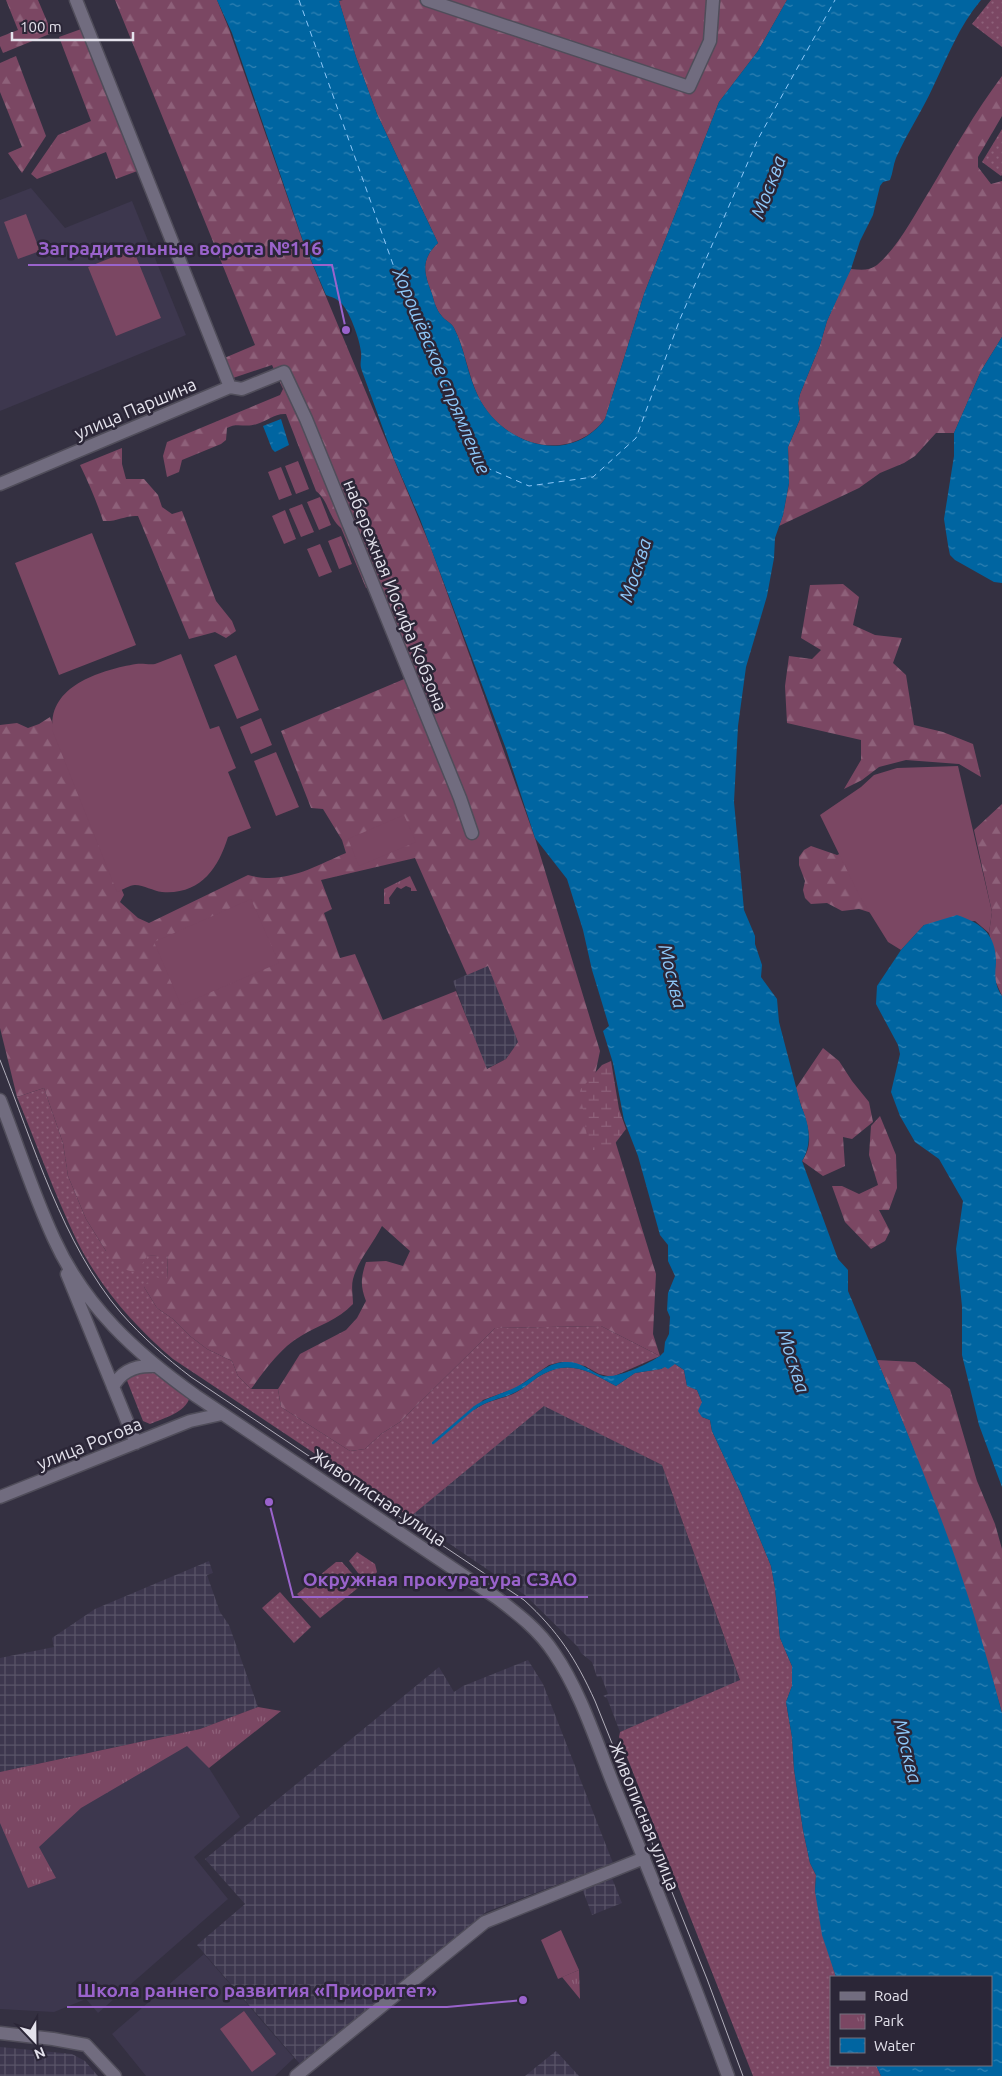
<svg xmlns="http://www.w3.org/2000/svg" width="1002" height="2076" viewBox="0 0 1002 2076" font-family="Ubuntu,sans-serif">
<defs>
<pattern id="industrial-grid" width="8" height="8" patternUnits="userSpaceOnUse" patternTransform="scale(1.25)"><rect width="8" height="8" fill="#3d374e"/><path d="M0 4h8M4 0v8" fill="none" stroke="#595468"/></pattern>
<pattern id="grass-dots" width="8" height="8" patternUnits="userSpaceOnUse" patternTransform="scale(1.25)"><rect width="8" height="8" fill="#7b4763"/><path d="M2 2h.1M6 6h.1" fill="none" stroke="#8e617a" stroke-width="1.8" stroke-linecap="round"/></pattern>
<pattern id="forest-firs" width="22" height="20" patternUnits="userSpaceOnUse" patternTransform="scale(1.25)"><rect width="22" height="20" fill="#7b4763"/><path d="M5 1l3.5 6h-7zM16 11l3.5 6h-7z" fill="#8e617a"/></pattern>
<pattern id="wetland-marsh" width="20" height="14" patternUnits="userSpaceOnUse" patternTransform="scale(1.25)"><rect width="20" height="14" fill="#7b4763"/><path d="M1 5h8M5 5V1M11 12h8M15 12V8" fill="none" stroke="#8e617a"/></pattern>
<pattern id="park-tufts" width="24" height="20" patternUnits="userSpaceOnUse" patternTransform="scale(1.25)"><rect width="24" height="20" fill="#7b4763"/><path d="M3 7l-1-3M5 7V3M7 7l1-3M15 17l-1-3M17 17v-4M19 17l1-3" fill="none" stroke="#8e617a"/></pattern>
<pattern id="water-ripples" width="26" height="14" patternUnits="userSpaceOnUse" patternTransform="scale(1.25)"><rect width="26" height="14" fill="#0065a1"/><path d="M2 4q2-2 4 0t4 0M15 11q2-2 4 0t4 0" fill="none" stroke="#3182b3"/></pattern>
</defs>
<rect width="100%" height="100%" fill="#343041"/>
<path fill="#3d374e" d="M 31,188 L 65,228 L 132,201 L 186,335 L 0,411 L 0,200 Z
M 200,1729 L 209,1768 L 240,1817 L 194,1857 L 228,1899 L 98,2013 L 86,1999 L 54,2012 L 0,2009 L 0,1772 Z
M 204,1954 L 294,2058 L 275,2076 L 146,2076 L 112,2034 Z"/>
<path fill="url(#industrial-grid)" d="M 488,965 L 518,1042 L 506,1059 L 486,1069 L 453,981 Z
M 544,1405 L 662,1465 L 740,1681 L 620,1732 L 607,1698 L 603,1696 L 608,1694 L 601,1676 L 597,1677 L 592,1662 L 581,1653 L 578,1647 L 525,1595 L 410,1517 Z
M 209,1561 L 213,1573 L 207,1575 L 220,1612 L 229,1625 L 258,1707 L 200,1729 L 0,1772 L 0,1658 L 54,1647 L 52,1638 L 95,1609 Z
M 528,1660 L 543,1684 L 613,1863 L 486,1912 L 300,2064 L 197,1945 L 245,1904 L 205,1859 L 439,1667 L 454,1692 L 463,1686 Z
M 611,1876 L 622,1903 L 592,1915 L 582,1888 Z
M 0,2047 L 72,2054 L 85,2061 L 98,2076 L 0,2076 Z
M 556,2051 L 579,2076 L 525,2076 Z"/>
<path fill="url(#grass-dots)" d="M 991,0 L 1002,0 L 1002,47 L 972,24 Z
M 1002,129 L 1002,175 L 1001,176 L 982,162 Z
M 44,1088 L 63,1143 L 68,1176 L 86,1219 L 106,1251 L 147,1256 L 168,1254 L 167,1281 L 144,1287 L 157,1308 L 173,1319 L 190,1336 L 207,1349 L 232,1361 L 238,1376 L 251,1389 L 278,1389 L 281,1407 L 350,1451 L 365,1449 L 381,1434 L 400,1422 L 495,1328 L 601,1326 L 660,1356 L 612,1377 L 599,1374 L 585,1366 L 561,1362 L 549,1365 L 516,1388 L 483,1400 L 474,1410 C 488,1400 498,1400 513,1394 C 522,1390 530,1382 538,1377 C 569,1358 588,1371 616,1386 L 635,1373 L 661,1369 L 665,1366 L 675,1364 L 684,1370 L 687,1386 L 697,1390 L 702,1402 L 702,1417 L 710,1420 L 712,1431 L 741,1493 L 771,1566 L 775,1588 L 780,1638 L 792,1666 L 792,1686 L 786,1702 L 792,1737 L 794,1769 L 803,1830 L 810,1863 L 816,1875 L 815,1891 L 829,1954 L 836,1977 L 831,1977 L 831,2065 L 876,2065 L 881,2076 L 753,2076 L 619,1737 L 620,1732 L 740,1680 L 662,1465 L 544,1406 L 410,1517 L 173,1359 C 134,1326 100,1287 77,1241 C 55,1195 37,1145 17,1097 Z
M 152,1369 L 190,1397 C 185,1413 164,1418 150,1424 L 143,1421 L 126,1378 L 127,1375 Z
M 357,1552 L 375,1564 L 377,1572 L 374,1576 L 368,1579 L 361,1577 L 349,1561 Z
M 336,1562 L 342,1562 L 357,1579 L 358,1588 L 320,1618 L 297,1594 Z
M 280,1592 L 311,1627 L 294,1643 L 262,1608 Z"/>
<path fill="url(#forest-firs)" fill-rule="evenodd" d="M 6,0 L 38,0 L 52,33 L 3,53 L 0,46 L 0,37 L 18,30 Z
M 115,0 L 217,0 L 229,29 L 302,239 L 431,548 L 535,838 L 600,1051 L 595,1075 L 656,1274 L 653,1334 L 660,1356 L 601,1326 L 495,1328 L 400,1422 L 381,1434 L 365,1449 L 350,1451 L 281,1407 L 278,1389 L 300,1354 L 346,1330 L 357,1318 L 366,1301 C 360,1286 361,1277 366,1262 L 386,1261 L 403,1266 L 410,1251 L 382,1226 C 373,1244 358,1260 353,1279 C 351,1287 353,1296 353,1304 C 338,1320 319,1325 301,1336 C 280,1348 265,1370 251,1389 L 238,1376 L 232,1361 L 207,1349 L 190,1336 L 173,1319 L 157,1308 L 144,1287 L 152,1276 L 167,1280 L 168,1255 L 147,1256 L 137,1273 L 120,1268 L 106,1251 L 86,1219 L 68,1176 L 63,1143 L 44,1088 L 17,1097 L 0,1028 L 0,725 L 17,723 L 28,728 L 39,724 L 50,717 L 124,895 L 120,902 L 138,918 L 149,923 L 248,875 C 285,885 313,867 346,853 L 342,840 L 323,809 L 311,808 L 281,731 L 416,674 L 373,587 L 366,588 L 341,528 C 328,517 329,501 316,491 L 286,414 C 275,413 267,421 257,424 C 245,428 237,422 227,428 L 226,440 L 221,444 L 182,460 L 179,472 L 167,477 L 163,456 L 167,442 L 280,395 L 283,389 L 272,365 L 230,379 L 222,359 L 255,345 ZM 415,858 L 467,975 L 488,966 L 518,1042 L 506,1059 L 487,1069 L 456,991 L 383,1020 L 355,954 L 340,958 L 324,913 L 332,909 L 321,880 Z
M 343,0 L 787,0 L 758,51 L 719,102 L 644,294 L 605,419 C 569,466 501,445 478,396 C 468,375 464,346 454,328 C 452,323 444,320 441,315 C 436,309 434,301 432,294 C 424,273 420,260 438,243 L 377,114 L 356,57 L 339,1 Z
M 84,28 L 140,170 L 116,179 L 106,152 L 37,179 L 31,174 L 58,135 L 91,121 L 59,37 Z
M 16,56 L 46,136 L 22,173 L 8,153 L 22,147 L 0,92 L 0,63 Z
M 1002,76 L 1002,116 L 978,157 L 978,167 L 991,184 L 1002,181 L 1002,337 L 981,371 L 954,433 L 936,433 L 915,456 L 904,463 L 880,473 L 859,488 L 779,526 L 783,515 L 789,483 L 788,447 L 800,419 L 798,403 L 800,394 L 820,345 L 827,321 L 847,276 L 851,269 C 861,270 869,271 877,265 C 900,245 914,215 930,190 C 953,151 975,112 1002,76 Z
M 122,448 L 122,464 L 126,479 L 144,479 L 158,495 L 162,507 L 172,514 L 182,511 L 216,601 L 232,621 L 236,631 L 226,638 L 215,632 L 189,639 L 138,516 C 125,515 117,522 103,521 C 97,502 89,484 80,465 Z
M 843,584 L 859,597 L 853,625 L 875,635 L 902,638 L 893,663 L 906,675 L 914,725 L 943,732 L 973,744 L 981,777 L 959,764 L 906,760 L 879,767 L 862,780 L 844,789 L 861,760 L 861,740 L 787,723 L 785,686 L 789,656 L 812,659 L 821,650 L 801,638 L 810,585 Z
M 1002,804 L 1002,996 L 994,978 L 996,960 L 989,933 L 992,912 L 974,830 Z
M 811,846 L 837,855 L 853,848 L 875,914 L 859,909 L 842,911 L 827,903 L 811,904 L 805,898 L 803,890 L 805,881 L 799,865 L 799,857 L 804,850 Z
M 823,1048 L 839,1061 L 852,1081 L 869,1102 L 873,1122 L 852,1139 L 843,1137 L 845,1166 L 823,1176 L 802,1161 C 819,1138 801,1112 796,1088 Z
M 880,1116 L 896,1155 L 897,1188 L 889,1210 L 879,1210 L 890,1231 L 885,1241 L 871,1249 L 845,1222 L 832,1186 L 842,1186 L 859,1194 L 878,1185 L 869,1155 L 871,1126 Z
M 877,1360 L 915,1362 L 950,1389 L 977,1481 L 995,1524 L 1002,1549 L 1002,1713 C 969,1592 926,1476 877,1360 Z"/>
<path fill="url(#wetland-marsh)" d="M 611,1061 L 619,1109 L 626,1129 L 610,1150 L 589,1150 L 580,1090 L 602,1065 Z"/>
<path fill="url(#park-tufts)" d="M 410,876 L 417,891 L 411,891 L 411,888 L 406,886 L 401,889 L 397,887 L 389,898 L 390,904 L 384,904 L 384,889 Z
M 258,1707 L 281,1711 L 209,1768 L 187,1746 L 81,1808 L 39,1847 L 56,1878 L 28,1888 L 0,1823 L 0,1772 L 200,1729 Z
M 579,1970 L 580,1999 L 562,1977 Z"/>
<path fill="#7b4763" d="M 26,214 L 40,251 L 18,259 L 4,222 Z
M 133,249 L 161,318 L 116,336 L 88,267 Z
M 298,461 L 309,489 L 296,494 L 285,466 Z
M 281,467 L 292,495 L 279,500 L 268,472 Z
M 320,497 L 331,525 L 319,530 L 307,502 Z
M 302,504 L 314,532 L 301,537 L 289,509 Z
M 285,510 L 296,539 L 284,544 L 272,516 Z
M 92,533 L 136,645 L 59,675 L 15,563 Z
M 341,536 L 352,564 L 339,569 L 328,541 Z
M 320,544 L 332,572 L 319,577 L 307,549 Z
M 181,654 L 210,729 L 219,726 L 236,768 L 228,772 L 251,828 L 228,837 C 218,869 200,895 162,892 C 153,891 144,885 135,885 C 130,885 122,890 117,892 L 53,732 C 46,686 101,670 136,664 C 143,663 149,665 155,664 C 164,661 172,657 181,654 Z
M 236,655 L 259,710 L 237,719 L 214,665 Z
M 261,718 L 272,745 L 251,754 L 240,727 Z
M 276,752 L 299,807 L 276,816 L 254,761 Z
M 958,766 L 992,912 L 989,933 L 975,921 L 924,925 L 901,950 L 888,942 L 860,897 L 820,815 L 861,787 L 874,775 L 897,768 Z
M 404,815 L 416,842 L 359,866 L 348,839 Z
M 251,899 L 279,963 L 181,1005 L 154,942 Z
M 561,1930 L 579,1970 L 558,1979 L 541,1940 Z
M 244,2011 L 276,2054 L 252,2072 L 220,2029 Z"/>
<path fill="url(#water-ripples)" d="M 217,0 L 341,0 L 339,1 L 356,57 L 377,114 L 438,243 C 420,260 424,273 432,294 C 434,301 436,309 441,315 C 444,320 452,323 454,328 C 465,349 467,374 478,396 C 502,445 569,467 605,419 L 644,294 L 719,102 L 758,51 L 787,0 L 981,0 C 959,26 948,56 933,87 C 922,111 907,133 896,158 C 893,165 893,173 890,180 L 883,182 L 880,186 L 873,215 L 860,241 L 851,269 L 827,321 L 820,345 L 800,394 L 798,403 L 800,419 L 788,447 L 789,483 L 783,515 L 775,538 L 774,558 L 767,596 L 746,667 L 738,726 L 734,802 L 744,910 L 755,936 L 755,944 L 762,965 L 761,977 L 777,999 L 779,1022 L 801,1106 C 809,1123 813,1144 802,1161 L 838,1259 L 848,1270 L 848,1291 C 883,1374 919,1458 950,1543 C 970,1599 987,1656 1002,1713 L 1002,2076 L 881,2076 L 876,2065 L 991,2065 L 991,1977 L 836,1977 L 822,1935 L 815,1891 L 816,1875 L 810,1863 L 803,1830 L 794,1769 L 792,1737 L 786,1702 L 792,1686 L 792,1666 L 780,1638 L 775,1588 L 771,1566 L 741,1493 L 712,1431 L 710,1420 L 702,1417 L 698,1411 L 702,1402 L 697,1390 L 687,1386 L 684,1370 L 675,1364 L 668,1369 L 665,1367 L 661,1369 L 635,1373 L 616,1386 C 588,1371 569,1358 538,1377 C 531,1382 524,1388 516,1392 C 500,1400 491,1398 474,1410 L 473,1407 C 487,1397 503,1394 518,1386 C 534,1378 545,1363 565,1362 C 580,1361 587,1369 600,1375 C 613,1381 648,1364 660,1356 L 664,1352 L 665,1342 L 669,1334 L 670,1317 L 667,1310 L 668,1293 L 675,1276 L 668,1261 L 668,1245 L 660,1235 L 638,1156 L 624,1120 L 613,1063 L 603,1031 L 609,1026 L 592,970 L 583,930 L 567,879 L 535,838 L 506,749 L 420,519 L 394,459 L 362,371 C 359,364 362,359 361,352 C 360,340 349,309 340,302 C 336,298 331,297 326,295 L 303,241 L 232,33 Z
M 1002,337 L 1002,583 L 994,582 L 955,560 L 950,555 L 948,545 L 944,519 L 954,456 L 954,433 L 981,371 Z
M 281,419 L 289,445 L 275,452 L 272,449 L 263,426 Z
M 957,915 C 981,923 996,934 996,962 C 995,975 994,984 1002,996 L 1002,1487 L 979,1425 L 962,1355 L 962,1306 L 956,1249 L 963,1201 L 939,1159 L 915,1142 L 900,1116 L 891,1092 L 900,1054 L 898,1045 L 876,1004 L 877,986 L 901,950 L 924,925 Z"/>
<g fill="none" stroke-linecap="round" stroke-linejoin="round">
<path stroke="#0065a1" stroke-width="2.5" d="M 433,1443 L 475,1407"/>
<path stroke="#8ec8f9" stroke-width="1" stroke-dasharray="6 5" stroke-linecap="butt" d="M 299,0 L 395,270 L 478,464 L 529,486 L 593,477 L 636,438 L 680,319 L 758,139 L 835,0"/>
<defs>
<path id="minor" d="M 76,0 L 230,387
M 427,0 L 689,87 L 710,41 L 713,0
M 0,484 L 230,387 L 242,389 L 284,372 L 306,419 L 460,798 L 472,833
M 0,1100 C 18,1146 33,1194 54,1239 C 85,1307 136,1353 196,1396 L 497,1598 C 518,1614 539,1630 554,1653 C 582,1694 597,1745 616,1791 C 655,1885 693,1980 728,2076
M 67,1274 L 136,1443
M 113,1387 C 121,1371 136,1365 154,1366
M 0,1497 L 190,1421 L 222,1414
M 0,2033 L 53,2039 L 86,2045 L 115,2076
M 296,2076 L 485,1922 L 644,1858"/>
</defs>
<use href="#minor" stroke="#504d5a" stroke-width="15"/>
<use href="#minor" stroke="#716c7f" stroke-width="12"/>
<path stroke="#b2afbb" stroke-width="1" d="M 0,1060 C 33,1143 63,1245 121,1313 C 142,1337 166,1358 191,1377 L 524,1600 C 558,1631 576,1659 595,1701 L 707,1979 L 743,2076"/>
</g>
<g text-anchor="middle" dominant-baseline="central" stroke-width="5" stroke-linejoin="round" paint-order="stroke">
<g font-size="18" fill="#e4e2ec" stroke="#2b2637">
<text transform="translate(135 408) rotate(-23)">улица Паршина</text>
<text transform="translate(396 595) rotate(68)">набережная Иосифа Кобзона</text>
<text transform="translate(89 1443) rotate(-22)">улица Рогова</text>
<text transform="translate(379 1497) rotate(34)">Живописная улица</text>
<text transform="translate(645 1816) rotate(68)">Живописная улица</text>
</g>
<g font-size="19" font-style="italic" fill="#8ec8f9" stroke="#2b2637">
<text transform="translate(768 187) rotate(-69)">Москва</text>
<text transform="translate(442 371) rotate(67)">Хорошёвское спрямление</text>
<text transform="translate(635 570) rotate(-72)">Москва</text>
<text transform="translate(673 976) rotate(76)">Москва</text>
<text transform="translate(794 1361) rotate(72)">Москва</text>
<text transform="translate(908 1751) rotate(76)">Москва</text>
</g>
</g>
<path fill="none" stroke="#9a63cc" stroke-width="2" d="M346 330L332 265H28M269 1502L293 1597H588M523 2000L447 2007H67"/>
<g fill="#9a63cc" stroke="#2b2637" stroke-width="2">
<circle cx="346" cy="330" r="5"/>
<circle cx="269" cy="1502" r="5"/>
<circle cx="523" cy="2000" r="5"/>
</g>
<g font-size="19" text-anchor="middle" font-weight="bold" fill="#9a63cc" stroke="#2b2637" stroke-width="5" stroke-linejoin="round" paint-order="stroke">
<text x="180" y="255">Заградительные ворота №116</text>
<text x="440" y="1586">Окружная прокуратура СЗАО</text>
<text x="257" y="1997">Школа раннего развития «Приоритет»</text>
</g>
<rect x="830" y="1976" width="162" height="90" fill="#2b2637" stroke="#75717f"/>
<rect x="840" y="1992" width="25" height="8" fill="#716c7f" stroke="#75717f"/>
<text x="874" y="2001" font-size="15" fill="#e4e2ec">Road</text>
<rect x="840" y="2014" width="25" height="15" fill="url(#park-tufts)" stroke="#75717f"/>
<text x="874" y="2026" font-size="15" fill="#e4e2ec">Park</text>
<rect x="840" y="2038" width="25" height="15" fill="url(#water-ripples)" stroke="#75717f"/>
<text x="874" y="2051" font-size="15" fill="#e4e2ec">Water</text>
<g transform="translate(35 2041) rotate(158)" stroke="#2b2637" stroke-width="4" paint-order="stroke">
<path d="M0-4L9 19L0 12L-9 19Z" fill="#e4e2ec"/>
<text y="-8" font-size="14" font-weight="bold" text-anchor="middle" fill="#e4e2ec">N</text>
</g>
<path d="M12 32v8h121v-8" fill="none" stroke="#e4e2ec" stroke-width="2.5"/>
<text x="20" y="32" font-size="15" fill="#e4e2ec" stroke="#2b2637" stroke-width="4" paint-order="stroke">100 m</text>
</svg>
